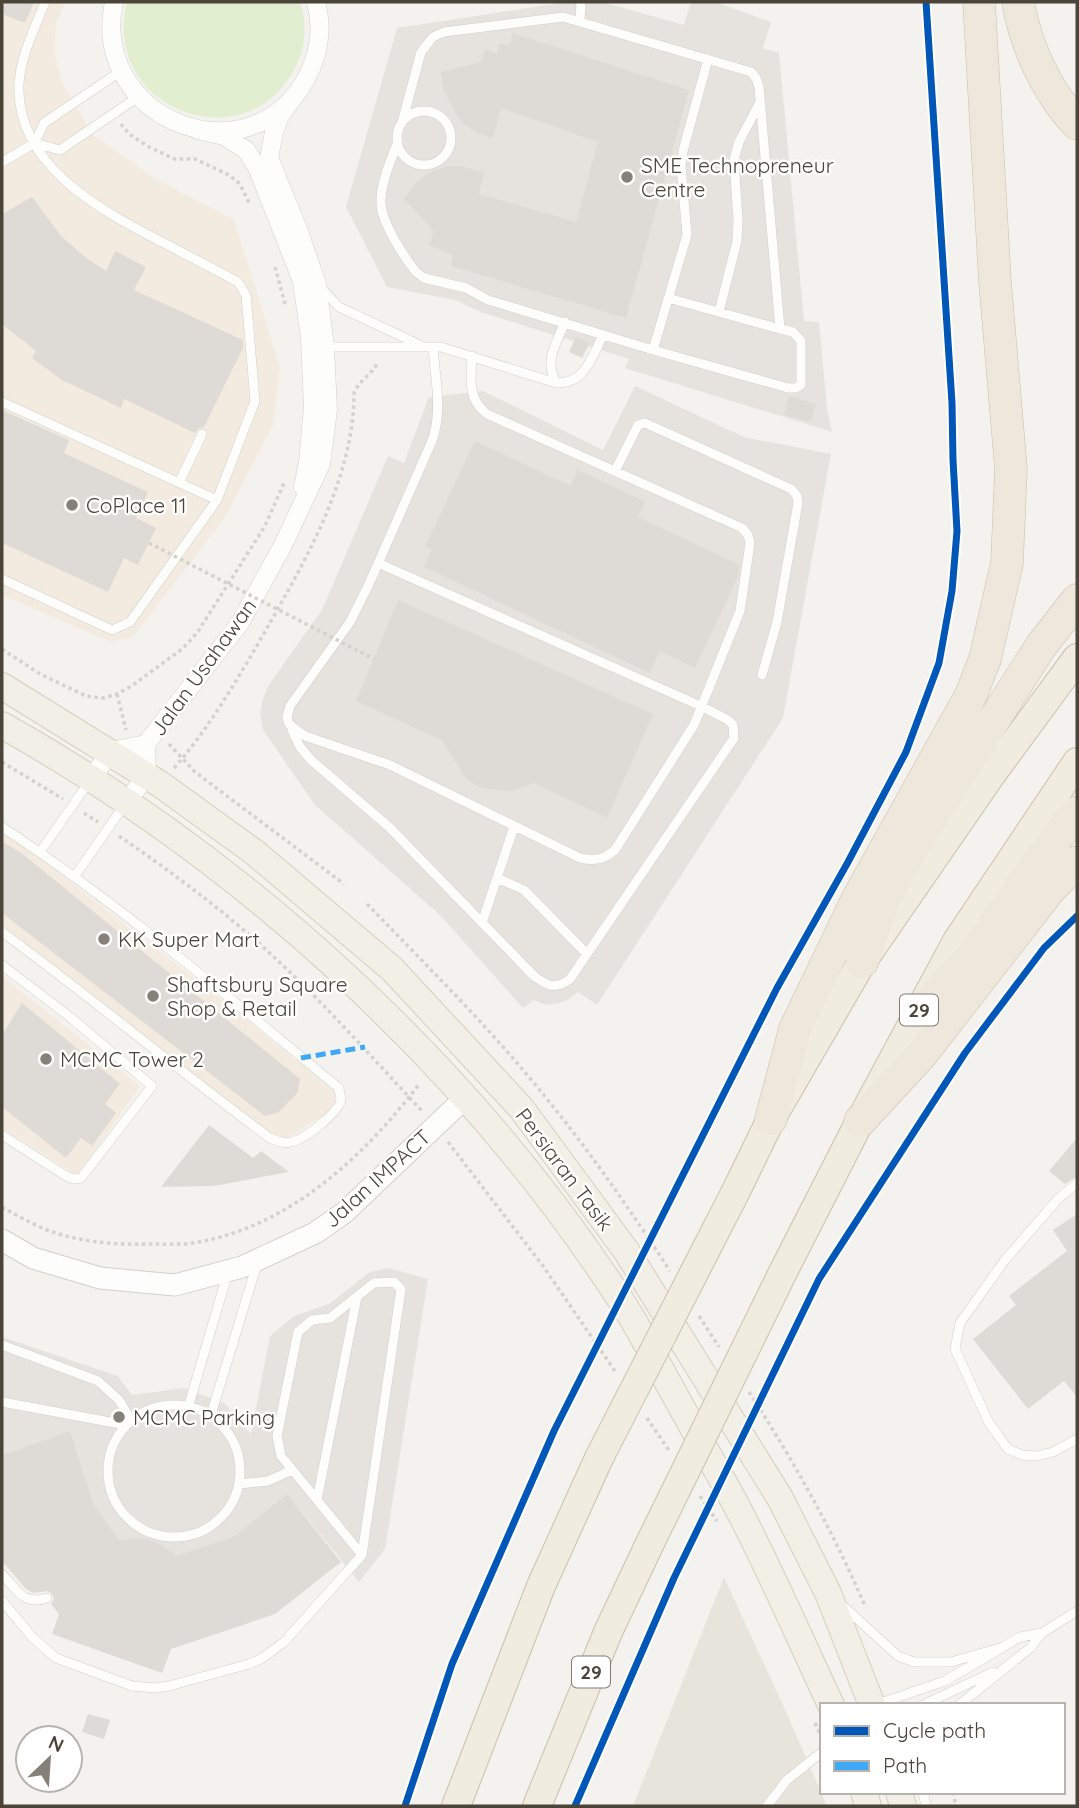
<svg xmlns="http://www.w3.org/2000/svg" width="1079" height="1808" viewBox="0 0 1079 1808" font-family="Quicksand,sans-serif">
<rect width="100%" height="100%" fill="#f4f2ee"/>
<path fill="#e7e4dc" d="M 724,1577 L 788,1716 L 827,1806 L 633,1806 Z"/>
<path fill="#f3ebdf" d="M 2,2 L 65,2 L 56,24 L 54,52 L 62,83 L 92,134 L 154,178 L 234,220 L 280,367 L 273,425 L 226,516 L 133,637 L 111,642 L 2,595 Z
M 2,833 L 28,849 L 227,1004 L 334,1091 L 336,1102 L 326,1113 L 293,1135 L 285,1139 L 270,1133 L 2,925 Z
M 2,976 L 140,1086 L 81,1171 L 75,1174 L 2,1128 Z"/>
<path fill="#e1eecf" d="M 127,2 L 300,2 C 307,22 306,45 297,64 C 250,165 100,111 127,2 Z"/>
<path fill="#e6e3df" d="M 567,2 L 602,2 L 684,25 L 691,2 L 715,2 L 771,22 L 763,48 L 779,53 L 804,321 L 819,322 L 827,408 L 832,432 L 625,368 L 629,359 L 481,312 L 455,300 L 387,287 L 346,207 L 397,28 Z
M 635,386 L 744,437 L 831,454 L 783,718 L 597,1005 L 578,992 L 569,999 L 559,1003 L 545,1005 L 534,1000 L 523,1008 L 440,915 L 315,805 L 263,730 L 260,713 L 263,698 L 270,683 L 322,610 L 388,456 L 404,463 L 429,397 L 483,391 L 603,450 Z
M 388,1268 L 428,1279 L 385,1549 L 359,1582 L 287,1494 L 233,1537 L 177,1555 L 157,1542 L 143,1538 L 120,1542 L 94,1505 L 70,1431 L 2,1455 L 2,1337 L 118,1376 L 132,1395 L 184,1388 L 224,1403 L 251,1434 L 270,1336 L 294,1316 L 329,1304 L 370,1272 Z"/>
<path fill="#dedbd6" d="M 2,2 L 34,2 L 25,23 L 2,14 Z
M 512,33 L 689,90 L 626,318 L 451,266 L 453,255 L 429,245 L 434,231 L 404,199 L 417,181 L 431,172 L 446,166 L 461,166 L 484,172 L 479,194 L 576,222 L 598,142 L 501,108 L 493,138 L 480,134 L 466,126 L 457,116 L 443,89 L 441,72 L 481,62 L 485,49 L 497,53 L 499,44 L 510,45 Z
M 32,197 L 61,236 L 85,257 L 106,271 L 115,251 L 146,267 L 134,290 L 243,340 L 243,348 L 204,427 L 199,428 L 195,433 L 124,399 L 121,408 L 62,380 L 32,358 L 36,351 L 2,324 L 2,214 Z
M 576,337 L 590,343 L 582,358 L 569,352 Z
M 789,396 L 816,404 L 811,422 L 784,415 Z
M 2,410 L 69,440 L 64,453 L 148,492 L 136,518 L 156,528 L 138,565 L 124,558 L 108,592 L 2,543 Z
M 475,441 L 571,486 L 578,470 L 646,502 L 638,517 L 740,565 L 738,577 L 695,668 L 660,651 L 650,673 L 424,567 L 432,549 L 425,546 Z
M 398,600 L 653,714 L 607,818 L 534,783 L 511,791 L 481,788 L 466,779 L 443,741 L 356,701 Z
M 2,842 L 20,852 L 300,1079 L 298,1092 L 279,1112 L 265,1116 L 2,913 Z
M 22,1003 L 120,1084 L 105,1104 L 116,1113 L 92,1146 L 81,1138 L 66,1158 L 2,1107 L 2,1035 Z
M 209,1125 L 253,1158 L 261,1151 L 289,1172 L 214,1186 L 161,1187 Z
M 1077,1138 L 1077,1176 L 1065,1184 L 1049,1171 Z
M 1077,1214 L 1077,1397 L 1064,1381 L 1028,1409 L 973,1339 L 1016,1305 L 1009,1296 L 1067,1251 L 1053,1230 Z
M 70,1431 L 94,1505 L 119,1540 L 143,1538 L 157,1542 L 177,1555 L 233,1537 L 287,1494 L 341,1562 L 275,1614 L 171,1649 L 162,1673 L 52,1634 L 59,1614 L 51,1604 L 54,1599 L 52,1594 L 48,1591 L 33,1593 L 26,1589 L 2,1561 L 2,1455 Z
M 88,1714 L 110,1720 L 104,1739 L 82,1732 Z"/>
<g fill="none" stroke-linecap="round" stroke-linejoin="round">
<defs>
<path id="service" d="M 580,21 L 581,2
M397 138a27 27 0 1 1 54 0a27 27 0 1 1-54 0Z
M 402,123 L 421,52 L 433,37 L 444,32 L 563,17 L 751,72 L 756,78 L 759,87 L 780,329 L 793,332 L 801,341 L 801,385 L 796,388 L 788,388 L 653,350
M 398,141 C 391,160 380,184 381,204 C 382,223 404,257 416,272 L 424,278 L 466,288 L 488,300 L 653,350 L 687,235 L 681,166 L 683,151 L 708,59
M 35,143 L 60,150 L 138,97
M 2,162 L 35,143 L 44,123 L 121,71
M 321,288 L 339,307 L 420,345
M 668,298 L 780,329
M 719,312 L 737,241 L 738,220 L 734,160 L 739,142 L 760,102
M 325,347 L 441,347 L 556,383 C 585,384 592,357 603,335
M 433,347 C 435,378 443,411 432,441 L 369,584 L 350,622 L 290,706 L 287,717 L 289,724 L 305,736 L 390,765 L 580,858 C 595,861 603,860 615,850 L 694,725 L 740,611 L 750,543 L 748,535 L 742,528 L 487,414 C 467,399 471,378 472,356
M 556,383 C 544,360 556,344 565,322
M 2,402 L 217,500
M 615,471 L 638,425 L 645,423 L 791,489 L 797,496 L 798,503 L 777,622 L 762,675
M 179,483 L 202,434
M 2,579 L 112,630 L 130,622 L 217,500 L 255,401 L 246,295 L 238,282 C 212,268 185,254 158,240 C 97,208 15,164 19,83 C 21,55 35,28 45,2
M 292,730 L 300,747 L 311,760 L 389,827 L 534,976 C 547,986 556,990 570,979 L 734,738 L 733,725 L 728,720 L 703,707 L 378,563
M 2,827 C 121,905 229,998 339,1088 C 339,1090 341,1098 341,1099 C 340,1112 304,1139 292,1142 C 284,1144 277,1141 270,1138 C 179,1071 93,999 2,932
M 40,852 L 89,782
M 75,876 L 125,804
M 497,878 L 524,890 L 587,954
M 482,923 L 514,827
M 2,965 L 70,1017 L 152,1086 L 81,1178 L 74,1179 L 66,1176 L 2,1135
M 1077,1183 L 1058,1199 L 1005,1260 L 960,1323 L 955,1349 L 989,1423 L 1008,1449 L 1022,1455 L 1037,1456 L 1053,1452 L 1077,1439
M 2,1345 L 98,1381 L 119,1400 L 131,1420
M 2,1402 L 126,1425
M108 1471a66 66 0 1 1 132 0a66 66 0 1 1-132 0Z
M 188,1408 L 228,1272
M 210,1418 L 258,1261
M 239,1484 L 268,1481 L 292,1470
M 317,1500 L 357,1297
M 2,1574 C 17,1590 24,1606 47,1598
M 2,1601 L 33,1638 L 56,1658 L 132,1686 L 155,1688 L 169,1686 L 249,1664 L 261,1659 L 284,1642 L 362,1555 L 401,1289 L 394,1282 L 374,1283 L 330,1318 L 312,1320 L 298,1332 L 277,1436 L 281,1456 L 362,1555
M 842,1605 L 898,1656 L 914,1662 L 951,1662 L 1003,1647
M 875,1705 L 945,1681 L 1020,1637 L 1042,1633
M 923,1705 L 993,1672
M 959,1705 L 1030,1648 L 1042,1633 L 1077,1611
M 923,1792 L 926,1806
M 767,1806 L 787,1780 L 822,1752"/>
<path id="minor" d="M 114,2 C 89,118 247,183 306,79 C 319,55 323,28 316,2
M 198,130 L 224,136 L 246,150 L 257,167 L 302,281 L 310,338 L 313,407 L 308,462 L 303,487
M 91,779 L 111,751 L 146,744 L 240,623 L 283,545 L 321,464 L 328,410 L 325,347 L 317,284 L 298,229 L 269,158 L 274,132 L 280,116 L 303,84
M 126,803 L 147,775 L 146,744"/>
<path id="tertiary" d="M 2,1240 L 33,1258 L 100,1278 L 175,1285 L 242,1267 L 315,1233 L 344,1213 L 466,1097"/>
<path id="primary" d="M 2,686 L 160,784 L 254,852 L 392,969 L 521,1108 L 627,1252 L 780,1498 L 828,1593 L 872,1705
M 2,725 C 247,863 469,1066 622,1302 C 642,1333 659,1367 677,1399 C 696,1434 716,1468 735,1503 C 770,1569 799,1637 831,1705
M 864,1792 L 868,1806
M 899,1792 L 903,1806"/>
<path id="trunk" d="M 736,1191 L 771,1119 L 862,962 L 991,775 L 1077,658
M 783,1272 L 860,1121 L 957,941 L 1077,762
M 456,1806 L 541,1586 L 599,1458
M 537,1806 L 608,1632 L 651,1541"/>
<path id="motorway" d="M 1018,2 C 1026,46 1046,91 1077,124
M 862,962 L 884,900 L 909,853 L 1041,646 L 1077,600
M 918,1012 L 975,953 L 1029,874 L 1077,812
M 771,1119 L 795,1029 L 858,898 L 971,695 L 985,659 L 1007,563 L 1011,469 L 995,282 L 979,2
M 860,1121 L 921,1055 L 1051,888 L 1077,862"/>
</defs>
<use href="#service" stroke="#d2d0cb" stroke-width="10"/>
<use href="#minor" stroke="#d2d0cb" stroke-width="19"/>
<use href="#tertiary" stroke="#d2d0cb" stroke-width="23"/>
<use href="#primary" stroke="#d6cebb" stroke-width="28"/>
<use href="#trunk" stroke="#ccbfa9" stroke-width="30"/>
<use href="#motorway" stroke="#ccbfa9" stroke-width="33"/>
<path stroke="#d3d2cc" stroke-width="3.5" stroke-dasharray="3.5 3.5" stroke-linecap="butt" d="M 121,124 L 129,134 L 149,147 L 175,159 L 195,159 L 229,175 L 240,184 L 250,205
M 275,267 L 285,304
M 2,649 L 40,674 L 86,696 L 103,698 L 117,694 L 133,685 L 182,649 L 197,633 L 265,526 L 284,483
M 117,694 L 126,730
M 169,744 L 195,772 L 344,884
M 2,762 L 63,799
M 174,768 C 211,726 238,678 266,630 C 306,559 354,478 354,393 C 360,379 372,375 378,362
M 84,813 L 98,822
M 119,836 C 173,873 227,913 275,958 C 328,1007 374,1060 423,1112
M 367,904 C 425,964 485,1023 538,1088 C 586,1146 629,1208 670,1271
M 448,1142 L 543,1266 L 617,1374
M 2,1207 C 14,1214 27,1221 40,1227 C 74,1242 113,1245 150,1244 C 164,1244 179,1245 193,1243 C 288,1228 364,1157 420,1083
M 699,1316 L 719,1347
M 749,1392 C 793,1460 833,1531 865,1606
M 647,1418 L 670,1452
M 700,1496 L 717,1521
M 815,1723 L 822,1738
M 953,1792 L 956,1806"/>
<use href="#service" stroke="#fdfdfc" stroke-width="9"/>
<use href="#minor" stroke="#fdfdfc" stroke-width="18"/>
<use href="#tertiary" stroke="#fdfdfc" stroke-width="21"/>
<use href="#primary" stroke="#f2efe6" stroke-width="26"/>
<use href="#trunk" stroke="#f0ece0" stroke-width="28"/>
<use href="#motorway" stroke="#ede8db" stroke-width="32"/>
<defs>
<path id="trunk-bridge" d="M 599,1458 L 736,1191
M 651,1541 L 783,1272"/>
</defs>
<use href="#trunk-bridge" stroke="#ccbfa9" stroke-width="30" stroke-linecap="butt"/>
<path stroke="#d3d2cc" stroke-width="3.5" stroke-dasharray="3.5 3.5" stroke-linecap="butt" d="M 149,543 L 374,659"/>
<use href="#trunk-bridge" stroke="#f0ece0" stroke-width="28"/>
<path stroke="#3fa9f5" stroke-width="5" stroke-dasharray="10 5" stroke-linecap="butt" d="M 301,1058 L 365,1047"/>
<defs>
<path id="cycleway" d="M 405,1806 L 452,1664 L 554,1431 L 777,988 L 848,862 L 906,752 L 939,663 L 952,591 L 957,531 L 953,460 L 952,403 L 926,2
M 575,1806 L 674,1578 L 819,1279 L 965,1053 L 1044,948 L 1077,916"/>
</defs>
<use href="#cycleway" stroke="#fff" stroke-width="11"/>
<use href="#cycleway" stroke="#0057b8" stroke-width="7"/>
</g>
<g fill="#868178" stroke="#fff" stroke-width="2.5">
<circle cx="627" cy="177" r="7"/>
<circle cx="72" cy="505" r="7"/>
<circle cx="104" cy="939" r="7"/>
<circle cx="153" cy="996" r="7"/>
<circle cx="46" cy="1059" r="7"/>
<circle cx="119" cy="1417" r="7"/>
</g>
<g text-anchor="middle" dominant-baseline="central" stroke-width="5" stroke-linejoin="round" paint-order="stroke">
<g fill="#fff" stroke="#817c74" stroke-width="2">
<rect x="900" y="994.5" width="38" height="31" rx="5"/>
<rect x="572" y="1656.5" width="38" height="31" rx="5"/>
</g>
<g font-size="19" font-weight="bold" fill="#4b4439">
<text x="919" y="1010">29</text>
<text x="591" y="1672">29</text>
</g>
<g font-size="21" fill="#4b4439" stroke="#fff" text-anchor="start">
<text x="641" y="165">SME Technopreneur<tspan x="641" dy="24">Centre</tspan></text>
<text x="86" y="505">CoPlace 11</text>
<text x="118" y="939">KK Super Mart</text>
<text x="167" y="984">Shaftsbury Square<tspan x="167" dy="24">Shop &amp; Retail</tspan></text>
<text x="60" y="1059">MCMC Tower 2</text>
<text x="133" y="1417">MCMC Parking</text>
</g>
<g font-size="21" fill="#4b4439" stroke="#fff">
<text transform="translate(203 667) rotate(-54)">Jalan Usahawan</text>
<text transform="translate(565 1169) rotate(53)">Persiaran Tasik</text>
<text transform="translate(377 1178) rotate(-42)">Jalan IMPACT</text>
</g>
</g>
<rect width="1079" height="1808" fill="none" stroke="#4b4439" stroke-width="7"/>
<rect x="820" y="1703" width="245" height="91" fill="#ffffff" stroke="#b7b4b0" stroke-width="2"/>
<rect x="834" y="1726" width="35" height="10" fill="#0057b8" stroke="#b7b4b0" stroke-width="2"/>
<text x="883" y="1738" font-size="21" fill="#4b4439">Cycle path</text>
<rect x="834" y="1761" width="35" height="10" fill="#3fa9f5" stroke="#b7b4b0" stroke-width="2"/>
<text x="883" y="1773" font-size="21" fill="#4b4439">Path</text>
<g transform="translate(49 1759) rotate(25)"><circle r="33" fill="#ffffff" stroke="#b7b4b0" stroke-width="2"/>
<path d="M0-5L12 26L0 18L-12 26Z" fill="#868178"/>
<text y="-10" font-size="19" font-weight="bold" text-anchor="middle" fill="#4b4439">N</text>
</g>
</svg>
